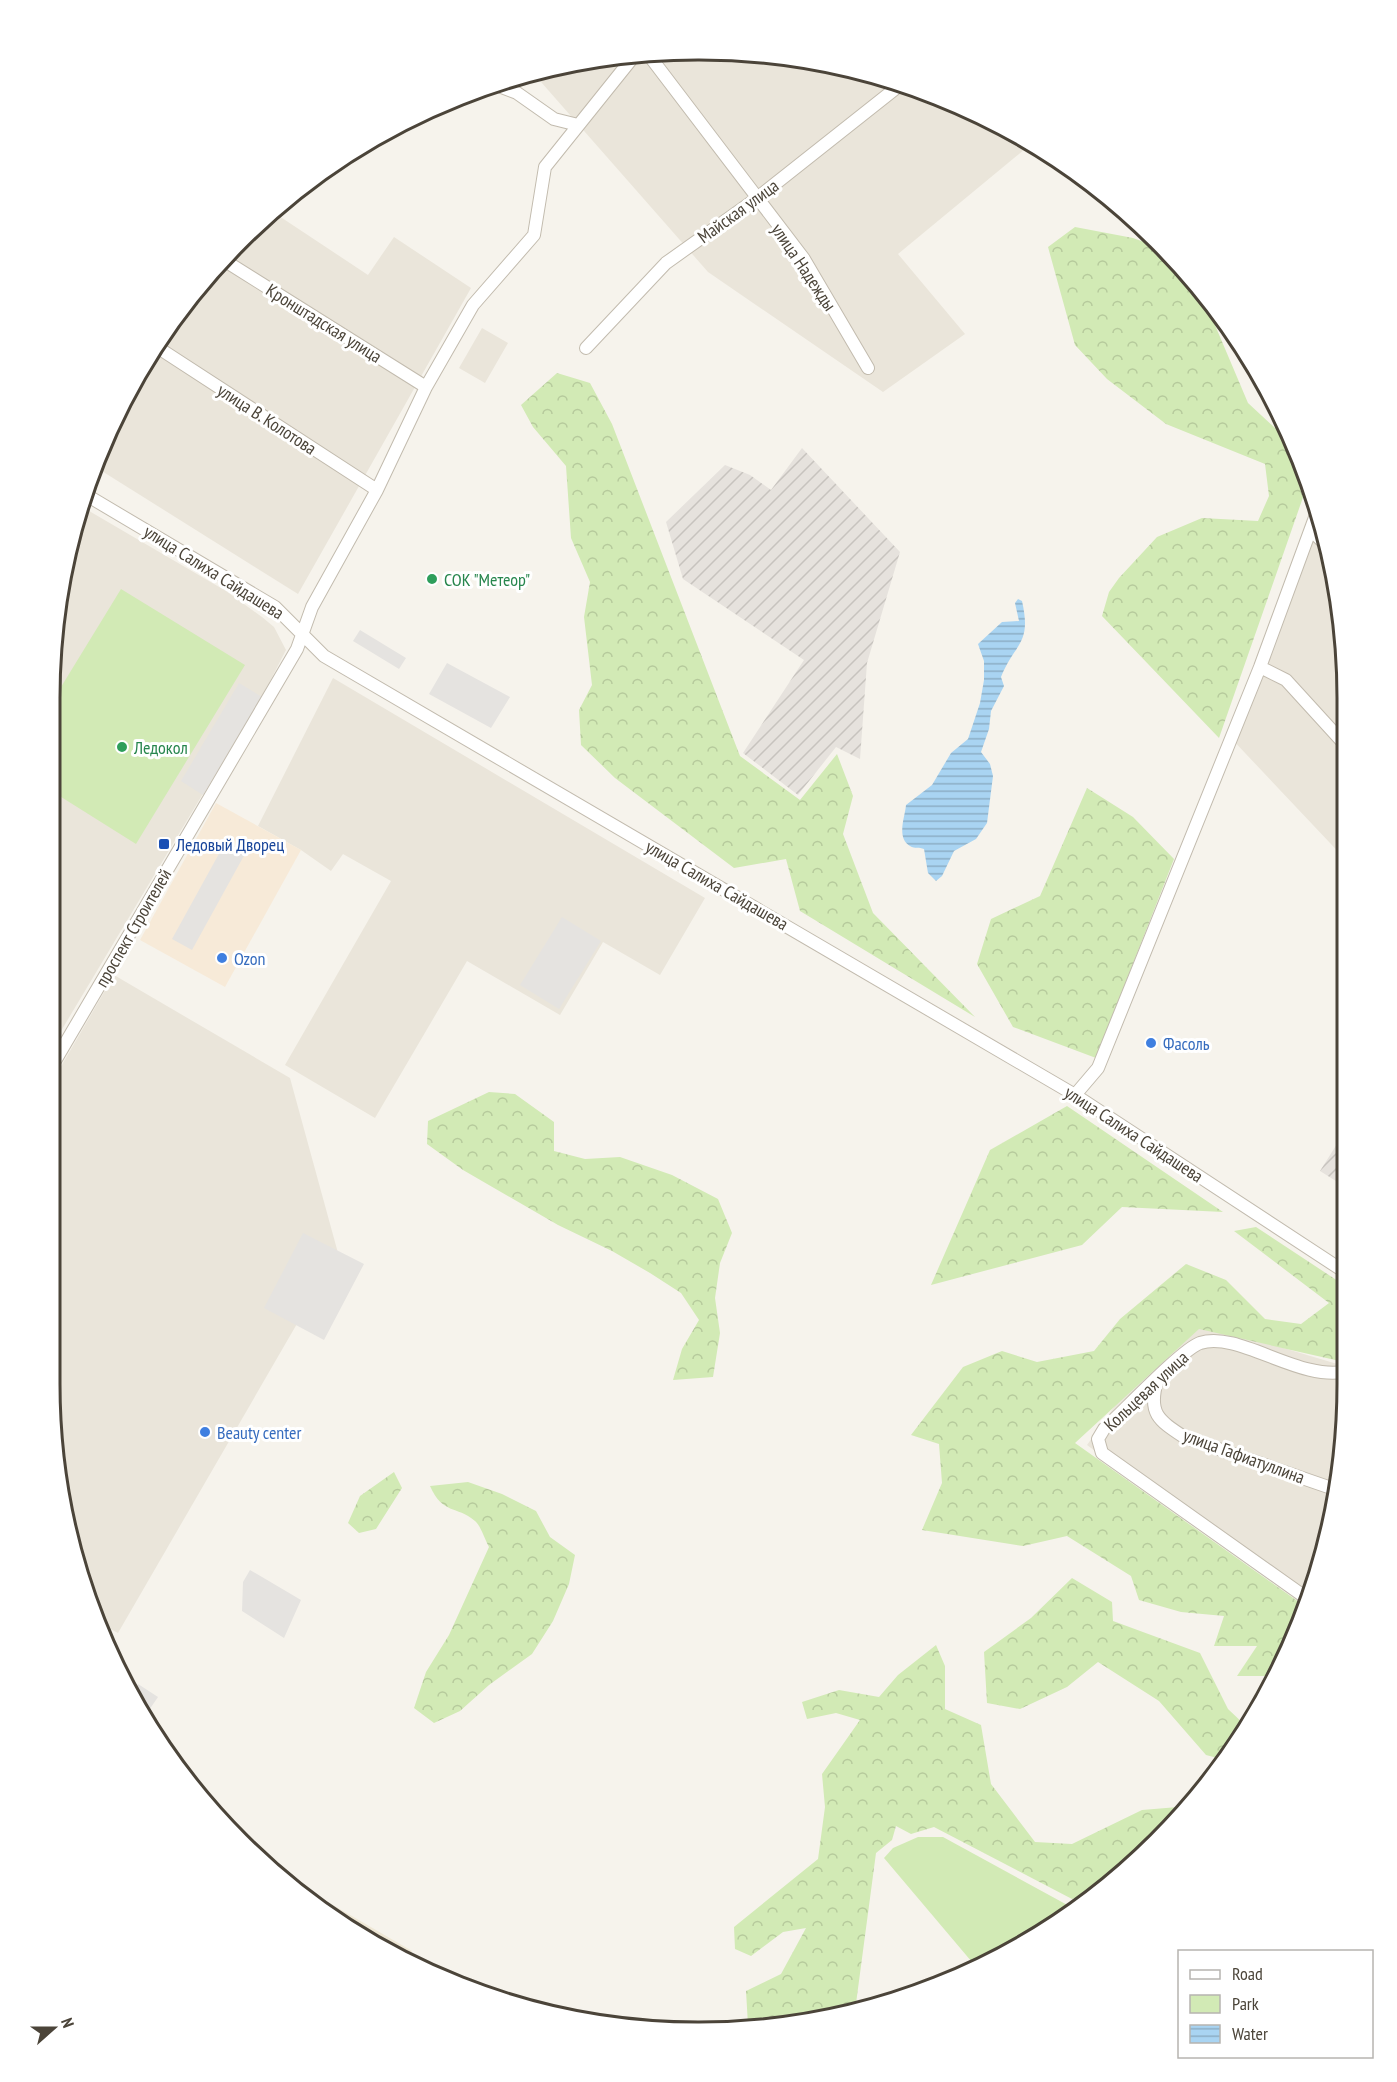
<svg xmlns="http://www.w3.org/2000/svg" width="1397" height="2082" viewBox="0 0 1397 2082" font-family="'PT Sans Narrow',sans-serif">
<defs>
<pattern id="industrial-furrows" width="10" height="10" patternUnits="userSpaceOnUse" patternTransform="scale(1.5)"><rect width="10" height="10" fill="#e6e2dd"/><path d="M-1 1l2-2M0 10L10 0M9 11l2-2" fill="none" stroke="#c7c3be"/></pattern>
<pattern id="forest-crowns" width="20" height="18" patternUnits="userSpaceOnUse" patternTransform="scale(1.5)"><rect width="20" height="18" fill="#d2eab5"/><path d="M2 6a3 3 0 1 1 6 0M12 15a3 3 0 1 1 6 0" fill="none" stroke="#b6ca9c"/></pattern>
<pattern id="water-rules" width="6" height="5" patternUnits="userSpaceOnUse" patternTransform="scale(1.5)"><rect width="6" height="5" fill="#a9d4f2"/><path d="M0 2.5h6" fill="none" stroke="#8caec5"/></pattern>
</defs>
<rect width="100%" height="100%" fill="#f6f3ec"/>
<path fill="#eae5da" d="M 698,50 L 825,62 L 947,99 L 1031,144 L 898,254 L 965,334 L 883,392 L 708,272 L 534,74 L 572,62 Z
M 273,212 L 368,275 L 394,237 L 471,288 L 298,594 L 97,468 L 117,411 L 183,304 L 239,240 Z
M 482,328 L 508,343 L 485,383 L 459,368 Z
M 84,508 L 226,591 L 262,617 L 274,627 L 286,650 L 268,685 L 52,1046 L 50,698 L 62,572 Z
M 1319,520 L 1335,572 L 1347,698 L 1347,861 L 1229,736 L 1301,572 Z
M 333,678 L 705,898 L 660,975 L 603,942 L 560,1015 L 467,961 L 375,1118 L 285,1065 L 391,881 L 343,854 L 331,871 L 301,850 L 258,826 Z
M 114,975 L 290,1078 L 338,1253 L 118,1633 L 99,1623 L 84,1592 L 55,1469 L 52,1082 Z
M 1193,1321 L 1344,1366 L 1347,1364 L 1335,1510 L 1303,1605 L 1087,1445 L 1144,1365 Z"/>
<path fill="#f7ead8" d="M 216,803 L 301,850 L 225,987 L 140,940 Z"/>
<path fill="url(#industrial-furrows)" d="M 802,448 L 900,552 L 867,663 L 860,759 L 836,747 L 798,795 L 743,753 L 804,660 L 683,579 L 666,522 L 725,465 L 750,475 L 771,490 Z
M 1347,1128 L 1347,1188 L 1320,1171 Z"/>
<path fill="#efe8d6" d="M 307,1890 L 412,1951 L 407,1958 L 303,1898 Z"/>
<path fill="#d2eab5" d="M 121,589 L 245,665 L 136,844 L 50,790 L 50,705 Z
M 918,1837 L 943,1837 L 1071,1907 L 1074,1906 L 1023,1946 L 977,1968 L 884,1858 L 893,1848 Z"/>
<path fill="url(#forest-crowns)" d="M 1075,227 L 1133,238 L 1166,250 L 1201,292 L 1248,403 L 1275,428 L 1284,423 L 1298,450 L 1308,483 L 1219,738 L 1102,616 L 1109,592 L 1119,578 L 1157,537 L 1202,518 L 1258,521 L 1269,496 L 1265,464 L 1166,424 L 1107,379 L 1075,345 L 1048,247 Z
M 557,373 L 590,383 L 612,424 L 740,756 L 800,800 L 837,754 L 853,796 L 843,834 L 873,913 L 975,1017 L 800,911 L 786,859 L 734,868 L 615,778 L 581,745 L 579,710 L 592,685 L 584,617 L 590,582 L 571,538 L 566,466 L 533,427 L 521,405 Z
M 1087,788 L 1133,817 L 1174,859 L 1096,1058 L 1013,1027 L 977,964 L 991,919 L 1040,896 Z
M 489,1092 L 515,1094 L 554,1122 L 554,1151 L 585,1159 L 620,1157 L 672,1175 L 718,1199 L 732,1233 L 720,1263 L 715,1298 L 720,1333 L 713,1377 L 673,1380 L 682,1349 L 699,1320 L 681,1293 L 650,1273 L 612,1251 L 558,1225 L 463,1170 L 427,1144 L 428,1121 Z
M 1067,1106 L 1223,1212 L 1122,1207 L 1082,1245 L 931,1285 L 990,1150 Z
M 1256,1227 L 1347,1287 L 1347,1360 L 1344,1362 L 1199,1329 L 1075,1443 L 1303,1605 L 1277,1676 L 1237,1676 L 1257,1646 L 1214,1646 L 1224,1616 L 1181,1612 L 1139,1600 L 1131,1576 L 1067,1536 L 1023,1546 L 922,1530 L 942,1483 L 939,1444 L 911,1435 L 963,1367 L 1002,1351 L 1037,1362 L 1094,1351 L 1120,1319 L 1186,1264 L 1226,1280 L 1265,1319 L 1301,1324 L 1329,1303 L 1234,1231 Z
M 394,1472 L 402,1488 L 376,1529 L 359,1533 L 348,1523 L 360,1496 Z
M 468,1482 L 502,1494 L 536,1511 L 550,1537 L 575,1555 L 569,1584 L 553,1621 L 532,1654 L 489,1685 L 460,1711 L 434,1723 L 414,1708 L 426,1672 L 449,1635 L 489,1547 C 485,1540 481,1526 475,1521 C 456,1505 443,1515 430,1486 Z
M 1072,1578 L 1112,1602 L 1113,1621 L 1200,1653 L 1228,1709 L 1246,1726 L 1225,1760 L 1206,1755 L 1159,1701 L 1098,1662 L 1067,1687 L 1020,1709 L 987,1703 L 984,1652 L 1031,1618 Z
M 936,1645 L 945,1666 L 945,1709 L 981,1725 L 991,1784 L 1035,1842 L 1072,1844 L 1142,1810 L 1190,1806 C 1163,1836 1111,1891 1072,1899 L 934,1827 L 911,1834 L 896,1826 L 892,1840 L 876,1853 L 855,2011 L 825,2020 L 748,2025 L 746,1991 L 781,1974 L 806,1928 L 783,1932 L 751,1956 L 735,1949 L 734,1927 L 818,1859 L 825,1807 L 822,1774 L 860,1720 L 836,1713 L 807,1719 L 802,1702 L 839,1690 L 879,1697 L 898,1675 Z"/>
<path fill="#e5e3e0" d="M 360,630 L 406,658 L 399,669 L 353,641 Z
M 447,663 L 510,697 L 491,728 L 429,694 Z
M 239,683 L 262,697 L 203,795 L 181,781 Z
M 226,841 L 246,852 L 192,950 L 172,939 Z
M 562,917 L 601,941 L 559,1009 L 520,985 Z
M 303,1233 L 364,1264 L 324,1340 L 264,1308 Z
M 250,1570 L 301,1600 L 284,1638 L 242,1611 L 243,1582 Z
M 138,1684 L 158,1697 L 145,1716 L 133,1691 Z"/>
<path fill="url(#water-rules)" d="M 1018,599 L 1022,601 C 1032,645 1015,642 1001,677 L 1004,686 L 991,711 L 989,729 L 981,752 L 990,764 L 993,776 L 987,823 L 976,839 L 954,851 L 942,876 L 936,881 L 928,873 L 924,849 C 919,847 915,849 910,846 C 896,838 905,817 906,805 L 932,785 L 951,753 L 968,739 L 980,703 L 984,680 L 984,661 L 978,644 L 1002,622 L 1019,621 L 1015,603 Z"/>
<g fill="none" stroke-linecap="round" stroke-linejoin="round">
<defs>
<path id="minor" d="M 648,54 L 804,259 L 868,368
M 496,85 L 517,93 L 554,119 L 578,125
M 222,259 L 426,387
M 157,347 L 377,490
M 586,348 L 666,263 L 756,199 L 900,85
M 88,496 L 275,607 L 324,656 L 1075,1095 L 1348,1274
M 1311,530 L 1328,547
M 1260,667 L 1286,680 L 1348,748
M 52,1066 L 297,649 L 312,607 L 377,490 L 426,387 L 473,305 L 534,235 L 545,167 L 634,56
M 1075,1095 L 1098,1068 L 1260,667 L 1317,512
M 1157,1381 C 1148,1413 1158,1420 1184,1437 L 1337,1490
M 1305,1597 L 1102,1453 L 1098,1439 L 1104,1429 C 1124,1411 1181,1350 1200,1343 C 1239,1330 1300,1383 1348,1371"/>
</defs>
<use href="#minor" stroke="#c2bbae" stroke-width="14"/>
<use href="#minor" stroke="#fff" stroke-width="12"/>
</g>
<g fill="#2e9e5b" stroke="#fff" stroke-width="2">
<circle cx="432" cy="579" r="6"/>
<circle cx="122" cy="747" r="6"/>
</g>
<rect fill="#1a4fb4" stroke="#fff" stroke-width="2" x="158" y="838" width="12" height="12" rx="3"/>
<g fill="#3f7fe0" stroke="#fff" stroke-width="2">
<circle cx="222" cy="958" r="6"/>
<circle cx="1151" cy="1043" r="6"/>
<circle cx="205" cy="1432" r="6"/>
</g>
<g text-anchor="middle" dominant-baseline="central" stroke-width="6" stroke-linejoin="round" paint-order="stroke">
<g font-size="18" fill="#4b4439" stroke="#fff">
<text transform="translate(738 211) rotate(-36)">Майская улица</text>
<text transform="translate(804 267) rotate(56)">улица Надежды</text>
<text transform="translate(324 323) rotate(32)">Кронштадская улица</text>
<text transform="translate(267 419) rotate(33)">улица В. Колотова</text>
<text transform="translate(214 572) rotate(32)">улица Салиха Сайдашева</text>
<text transform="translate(717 885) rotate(30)">улица Салиха Сайдашева</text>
<text transform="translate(133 928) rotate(-60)">проспект Строителей</text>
<text transform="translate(1134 1134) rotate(33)">улица Салиха Сайдашева</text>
<text transform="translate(1146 1391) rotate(-43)">Кольцевая улица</text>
<text transform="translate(1244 1456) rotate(20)">улица Гафиатуллина</text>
</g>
<g font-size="18" fill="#27864d" stroke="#fff" text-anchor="start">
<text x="444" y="579">СОК "Метеор"</text>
<text x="134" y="747">Ледокол</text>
</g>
<g font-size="18" fill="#164399" stroke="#fff" text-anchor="start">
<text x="176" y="844">Ледовый Дворец</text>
</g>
<g font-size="18" fill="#366cbe" stroke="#fff" text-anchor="start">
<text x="234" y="958">Ozon</text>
<text x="1163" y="1043">Фасоль</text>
<text x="217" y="1432">Beauty center</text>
</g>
</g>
<path d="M0 0H1397V2082H0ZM698 60H699A638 638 0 0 1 1337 698V1384A638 638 0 0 1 699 2022H698A638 638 0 0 1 60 1384V698A638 638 0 0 1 698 60Z" fill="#fff" fill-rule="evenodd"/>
<path fill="none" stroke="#4b4439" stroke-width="3" d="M698 60H699A638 638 0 0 1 1337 698V1384A638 638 0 0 1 699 2022H698A638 638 0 0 1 60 1384V698A638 638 0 0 1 698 60Z"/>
<rect x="1178" y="1950" width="195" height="108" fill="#ffffff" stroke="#b7b4b0" stroke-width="1.5"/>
<rect x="1190" y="1970" width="30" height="9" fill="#ffffff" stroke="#b7b4b0" stroke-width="1.5"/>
<text x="1232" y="1980" font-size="18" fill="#4b4439">Road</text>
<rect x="1190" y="1995" width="30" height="18" fill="#d2eab5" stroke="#b7b4b0" stroke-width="1.5"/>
<text x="1232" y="2010" font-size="18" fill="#4b4439">Park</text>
<rect x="1190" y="2025" width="30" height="18" fill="url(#water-rules)" stroke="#b7b4b0" stroke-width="1.5"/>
<text x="1232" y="2040" font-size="18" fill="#4b4439">Water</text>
<g transform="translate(54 2028) rotate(69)" stroke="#ffffff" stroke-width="4.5" paint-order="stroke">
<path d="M0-4.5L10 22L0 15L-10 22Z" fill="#4b4439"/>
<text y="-9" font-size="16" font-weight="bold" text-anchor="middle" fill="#4b4439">N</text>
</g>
</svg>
